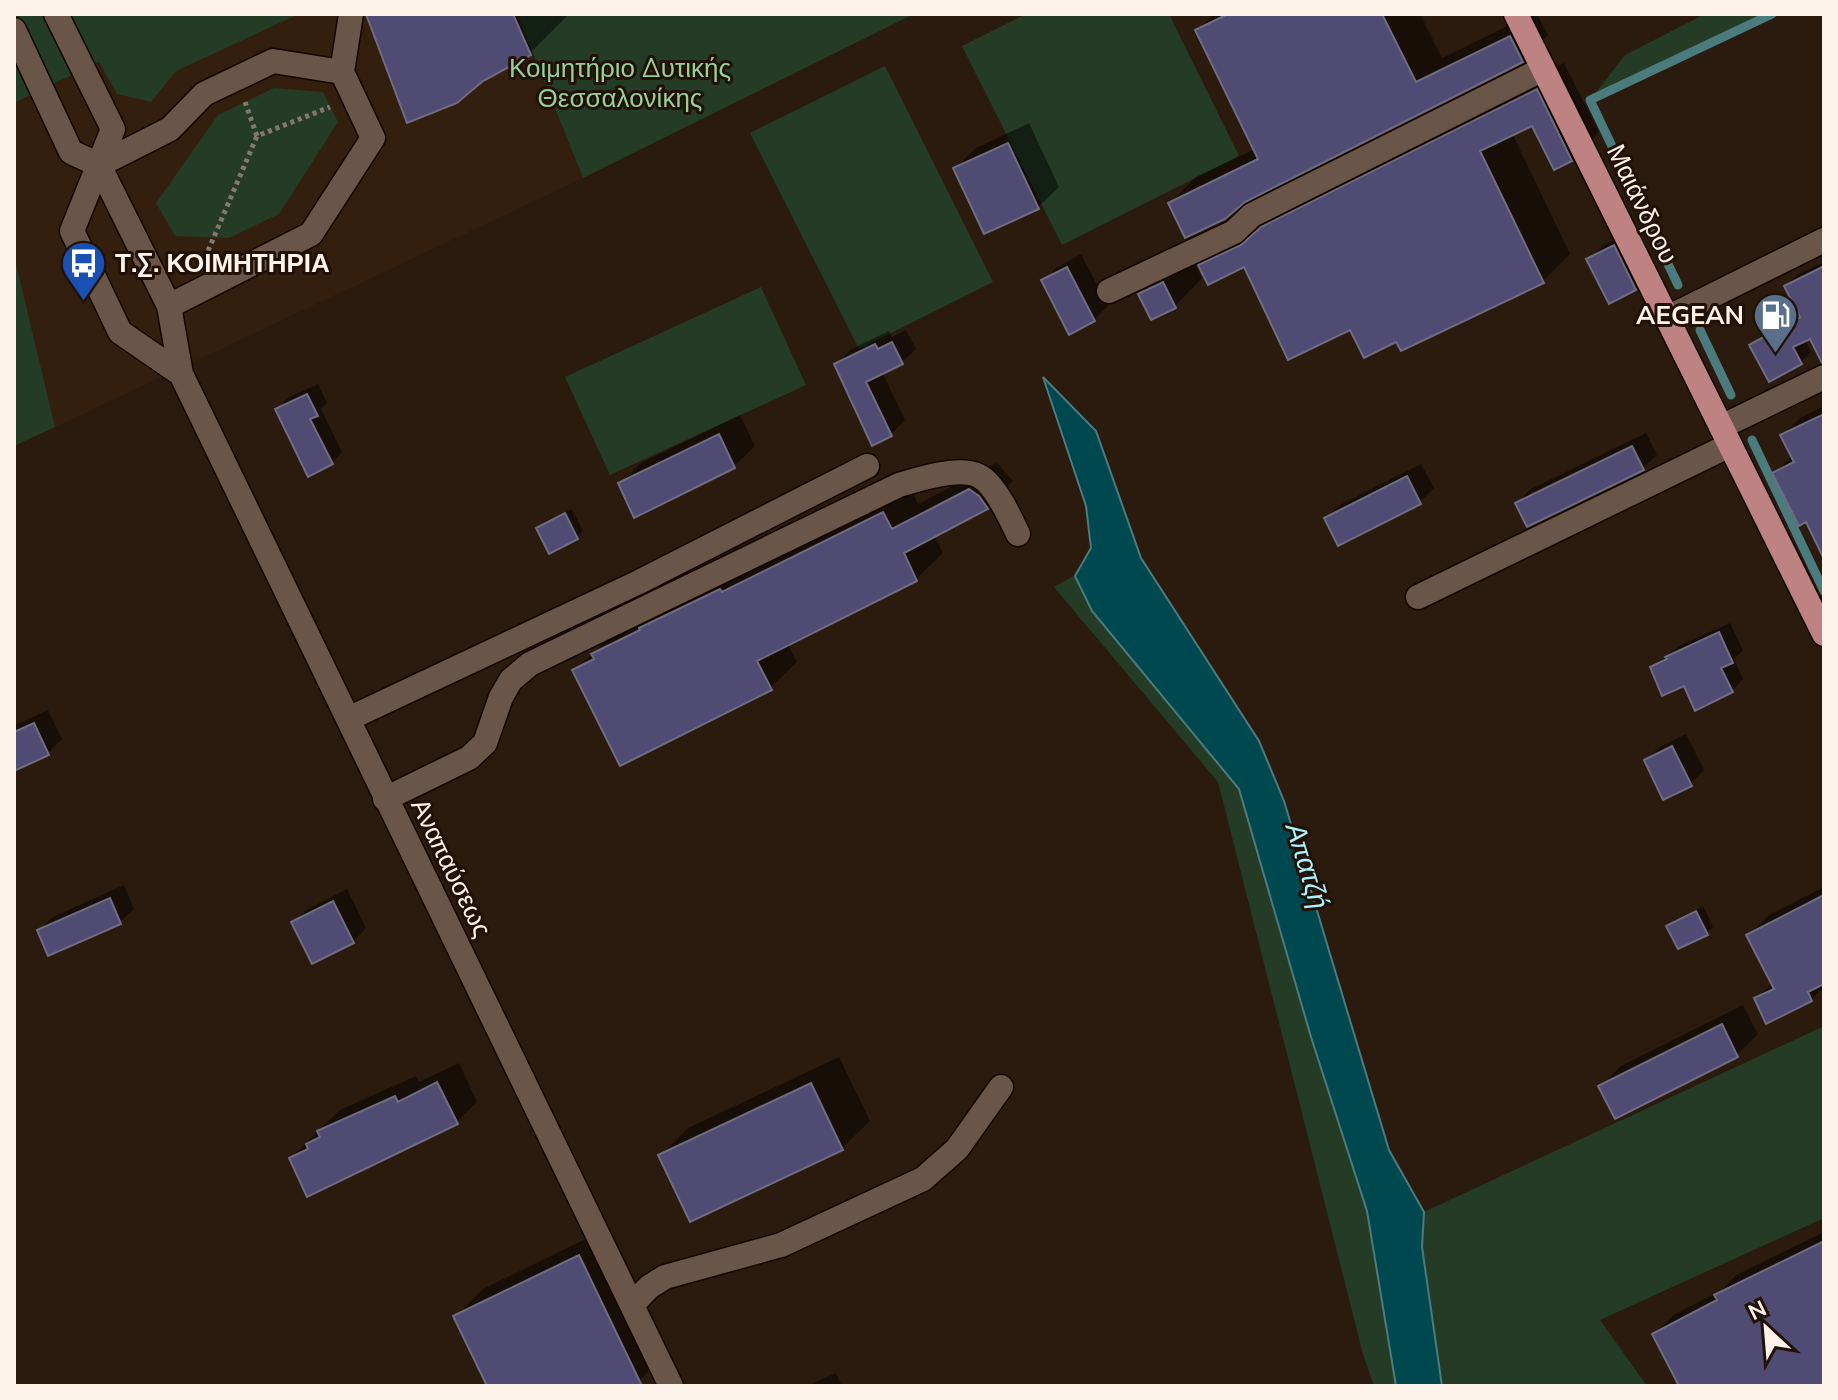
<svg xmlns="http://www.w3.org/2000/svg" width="1838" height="1400" viewBox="0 0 1838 1400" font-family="'Nunito Sans',sans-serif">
<rect width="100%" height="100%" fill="#2b1b0f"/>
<path fill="#341f0e" d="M 202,14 L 517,14 L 583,178 L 55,427 L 14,255 L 14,103 Z"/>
<path fill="#243b26" d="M 14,14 L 299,14 L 176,71 L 151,102 L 117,94 L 99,62 L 14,103 Z
M 517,14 L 914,14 L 583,178 Z
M 1026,14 L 1169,14 L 1239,156 L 1062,245 L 962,46 Z
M 1705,14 L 1770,14 L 1590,100 L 1625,55 Z
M 885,66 L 993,282 L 859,349 L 750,133 Z
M 274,88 L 323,92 L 338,122 L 279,214 L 229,238 L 175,236 L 156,203 L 218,115 Z
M 14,255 L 55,427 L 14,446 Z
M 761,287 L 806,385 L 610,475 L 565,377 Z
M 1099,562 L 1261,747 L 1280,790 L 1389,1150 L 1424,1212 L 1824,1026 L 1824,1218 L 1600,1320 L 1647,1386 L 1374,1386 L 1363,1354 L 1218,782 L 1054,587 Z"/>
<path fill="#004850" stroke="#4c7b7e" stroke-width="2" d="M 1043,377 L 1096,431 L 1141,558 L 1259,741 L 1284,801 L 1389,1150 L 1424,1212 L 1422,1247 L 1442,1386 L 1396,1386 L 1367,1211 L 1311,1037 L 1239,789 L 1092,611 L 1075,576 L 1091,548 L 1086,506 Z"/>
<path fill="#0007" fill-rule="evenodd" d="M 368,14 L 569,14 L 530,53 Z
M 1214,14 L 1420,14 L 1442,58 L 1532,14 L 1537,14 L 1548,35 L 1522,61 L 1170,203 L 1196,177 L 1255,149 L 1198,30 Z
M 1564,63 L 1599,132 L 1571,160 L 1533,123 L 1512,133 L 1570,254 L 1542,282 L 1397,340 L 1351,327 L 1245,264 L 1201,266 L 1228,238 L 1291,200 Z
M 1029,123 L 1059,187 L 1038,207 L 955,168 L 976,148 Z
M 1628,233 L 1649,275 L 1635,289 L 1589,259 L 1603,246 Z
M 1081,254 L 1108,306 L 1094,320 L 1044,280 L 1058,267 Z
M 1191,256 L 1202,278 L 1175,306 L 1140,295 L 1168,267 Z
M 1824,262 L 1824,330 L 1805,339 L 1811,352 L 1801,362 L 1751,345 L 1762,334 L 1800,314 L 1786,286 L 1797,275 Z
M 906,330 L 916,349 L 902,362 L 882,372 L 905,420 L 891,434 L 873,443 L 837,364 L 850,350 L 889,331 L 892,337 Z
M 318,384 L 327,403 L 321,409 L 342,452 L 332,463 L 277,409 L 288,398 Z
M 1824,406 L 1824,534 L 1807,520 L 1775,473 L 1793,455 L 1782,436 L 1800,418 Z
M 740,415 L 755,446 L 734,466 L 620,484 L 641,463 Z
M 1646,433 L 1657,455 L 1643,468 L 1517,503 L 1531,489 ZM 1593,464 L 1594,468 L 1531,497 L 1531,493 Z
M 997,463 L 1013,481 L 987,507 L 934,535 L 943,553 L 916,579 L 787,643 L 797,662 L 770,688 L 574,671 L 620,628 L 910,487 L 918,504 Z
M 1421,464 L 1434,488 L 1420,502 L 1326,519 L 1340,505 Z
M 572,509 L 583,531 L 577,537 L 538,529 L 544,522 Z
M 1730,623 L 1743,650 L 1734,659 L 1743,679 L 1732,691 L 1685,684 L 1652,668 L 1679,646 Z
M 48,710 L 62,739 L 48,753 L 14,769 L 14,726 Z
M 1686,734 L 1704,770 L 1690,784 L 1646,760 L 1660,747 Z
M 124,885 L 134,909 L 120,922 L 39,930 L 53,917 Z
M 1824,887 L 1824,987 L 1811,1000 L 1756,999 L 1773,982 L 1749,935 L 1769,915 Z
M 347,889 L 366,928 L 353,942 L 294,922 L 308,909 Z
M 1703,906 L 1713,927 L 1707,933 L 1679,947 L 1669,926 L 1675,920 Z
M 1743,1005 L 1758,1034 L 1737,1055 L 1616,1116 L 1601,1086 L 1621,1066 Z
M 839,1057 L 870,1121 L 842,1148 L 660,1156 L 688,1128 Z
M 459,1063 L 477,1102 L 456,1123 L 291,1158 L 340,1110 L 416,1076 L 419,1082 Z
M 606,1229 L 667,1353 L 639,1381 L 628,1386 L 490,1386 L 456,1316 L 483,1289 Z
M 1824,1232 L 1824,1386 L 1681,1386 L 1654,1334 L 1675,1314 L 1722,1290 L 1736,1275 Z
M 836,1373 L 842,1386 L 808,1386 L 809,1385 Z"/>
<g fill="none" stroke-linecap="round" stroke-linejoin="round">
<path stroke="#4c7b7e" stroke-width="9" d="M 1678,285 L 1590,100 L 1772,14
M 1700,330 L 1731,395
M 1752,440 L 1824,591"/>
</g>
<path fill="#504b72" stroke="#6f6d83" stroke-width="2" d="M 366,14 L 513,14 L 531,55 L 483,81 L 457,103 L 407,123 Z
M 1228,14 L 1382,14 L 1416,82 L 1510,36 L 1523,62 L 1245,202 L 1225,219 L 1185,238 L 1168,203 L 1258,159 L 1195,30 Z
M 1537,89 L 1572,161 L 1554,170 L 1532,126 L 1480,151 L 1544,283 L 1401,351 L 1396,342 L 1364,358 L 1350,330 L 1288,360 L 1244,267 L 1208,285 L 1198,265 L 1241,245 L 1261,227 Z
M 1008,143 L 1039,209 L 984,234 L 953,168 Z
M 1614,245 L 1636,290 L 1609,304 L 1586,259 Z
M 1824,266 L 1824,362 L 1822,363 L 1810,339 L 1793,347 L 1802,364 L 1769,382 L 1749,345 L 1800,317 L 1784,286 Z
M 1067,267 L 1095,321 L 1069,335 L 1041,280 Z
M 1163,282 L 1176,308 L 1151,320 L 1138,294 Z
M 892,342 L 903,364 L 866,382 L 892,436 L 872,446 L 834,364 L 875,344 L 878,349 Z
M 307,394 L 318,416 L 310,419 L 333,464 L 308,477 L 275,409 Z
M 1824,414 L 1824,559 L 1806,522 L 1799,526 L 1772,473 L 1794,462 L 1780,435 Z
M 719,434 L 735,468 L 634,518 L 618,483 Z
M 1632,446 L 1644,470 L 1527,527 L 1515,503 Z
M 1407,476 L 1421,504 L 1338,546 L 1324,518 Z
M 969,489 L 979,496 L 988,509 L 904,553 L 917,581 L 757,661 L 772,690 L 620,766 L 572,670 L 594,659 L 591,654 L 640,630 L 639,628 L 720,589 L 722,592 L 883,512 L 892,529 Z
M 565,513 L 578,539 L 549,554 L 536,528 Z
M 1719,632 L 1733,663 L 1721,668 L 1733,692 L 1695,711 L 1684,686 L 1662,696 L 1650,667 L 1667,659 L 1665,657 Z
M 34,723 L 49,755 L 14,771 L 14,732 Z
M 1672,746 L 1692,786 L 1663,800 L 1644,760 Z
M 1824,895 L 1824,984 L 1808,992 L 1812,1001 L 1766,1024 L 1754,998 L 1774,989 L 1746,935 Z
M 110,898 L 121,924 L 48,956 L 37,930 Z
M 333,901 L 354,943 L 312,964 L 291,922 Z
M 1696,911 L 1708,935 L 1678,949 L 1666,926 Z
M 1722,1024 L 1738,1057 L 1615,1119 L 1598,1086 Z
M 437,1082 L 458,1124 L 307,1197 L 289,1158 L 308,1149 L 306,1144 L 320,1137 L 317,1131 L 395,1096 L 398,1102 Z
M 811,1083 L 843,1150 L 690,1222 L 658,1155 Z
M 1824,1241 L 1824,1386 L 1679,1386 L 1652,1334 L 1717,1300 L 1714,1295 Z
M 579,1255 L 642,1386 L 487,1386 L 453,1316 Z"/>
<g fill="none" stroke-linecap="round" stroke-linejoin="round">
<defs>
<path id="minor" d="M 56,14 L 113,129 L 72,231 L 120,332 L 181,374
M 14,30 L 71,152 L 99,165 L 169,306 L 181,374 L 671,1386
M 342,72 L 351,14
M 99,165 L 170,129 L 204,94 L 273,61 L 342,72 L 373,138 L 311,234 L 169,306
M 1109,291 L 1234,232 L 1252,215 L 1543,69
M 1667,318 L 1824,240
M 1721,427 L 1824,377
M 1418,597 L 1730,445
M 348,719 L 639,582 L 867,466
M 385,799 L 469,758 L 485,743 L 501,697 L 511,680 L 530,664 L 899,485 C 919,479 959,466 979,476 C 995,484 1011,519 1018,534
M 632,1305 L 649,1287 L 665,1277 L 781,1245 L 923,1179 L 957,1149 L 1001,1087"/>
<path id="major" d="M 1516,14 L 1824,634"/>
</defs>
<use href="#minor" stroke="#130500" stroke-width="27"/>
<use href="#major" stroke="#130500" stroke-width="27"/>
<path stroke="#85776c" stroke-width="5" stroke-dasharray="4 4" stroke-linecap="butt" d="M 245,102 L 257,136 L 330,107
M 205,258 L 257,136"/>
<use href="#minor" stroke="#695648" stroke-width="24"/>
<use href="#major" stroke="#bf8282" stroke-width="24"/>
</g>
<defs>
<symbol id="bus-pin" viewBox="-11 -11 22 30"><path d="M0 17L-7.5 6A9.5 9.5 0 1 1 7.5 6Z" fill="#1a4fb4" stroke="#211106"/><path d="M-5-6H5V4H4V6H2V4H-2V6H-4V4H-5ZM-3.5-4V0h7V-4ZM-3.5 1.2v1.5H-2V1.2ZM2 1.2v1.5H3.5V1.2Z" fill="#fff"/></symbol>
<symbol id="fuel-pin" viewBox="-11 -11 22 30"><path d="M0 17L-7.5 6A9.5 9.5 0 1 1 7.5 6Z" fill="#5c6f8a" stroke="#211106"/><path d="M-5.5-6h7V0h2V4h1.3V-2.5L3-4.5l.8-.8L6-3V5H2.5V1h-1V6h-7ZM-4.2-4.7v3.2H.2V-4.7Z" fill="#fff"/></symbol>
</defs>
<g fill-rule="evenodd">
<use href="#bus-pin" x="58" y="238" width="51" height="69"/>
<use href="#fuel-pin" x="1750" y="290" width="51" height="69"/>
</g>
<g text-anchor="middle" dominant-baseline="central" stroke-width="6" stroke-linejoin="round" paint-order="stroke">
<g font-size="26" fill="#96cf9b" stroke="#211106">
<text x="620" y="68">Κοιμητήριο Δυτικής<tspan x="620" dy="30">Θεσσαλονίκης</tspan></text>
</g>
<g font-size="26" fill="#fef3eb" stroke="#211106">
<text transform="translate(1642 204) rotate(64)">Μαιάνδρου</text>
<text transform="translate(451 868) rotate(64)">Αναπαύσεως</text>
</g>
<g font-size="26" font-weight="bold" fill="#fef3eb" stroke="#211106" text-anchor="start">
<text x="115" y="263">Τ.Σ. ΚΟΙΜΗΤΗΡΙΑ</text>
<text x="1744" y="315" text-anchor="end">AEGEAN</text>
</g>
<g font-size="28" font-style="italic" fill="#a8f3fd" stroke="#211106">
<text transform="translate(1307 866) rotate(73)">Απατζή</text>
</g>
</g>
<rect width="1838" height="1400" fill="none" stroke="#fef3eb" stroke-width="32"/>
<g transform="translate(1766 1328) rotate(334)" stroke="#211106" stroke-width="6" paint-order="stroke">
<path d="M0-6L14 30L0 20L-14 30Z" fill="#fef3eb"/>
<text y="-12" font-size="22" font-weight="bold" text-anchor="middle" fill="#fef3eb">N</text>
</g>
</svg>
